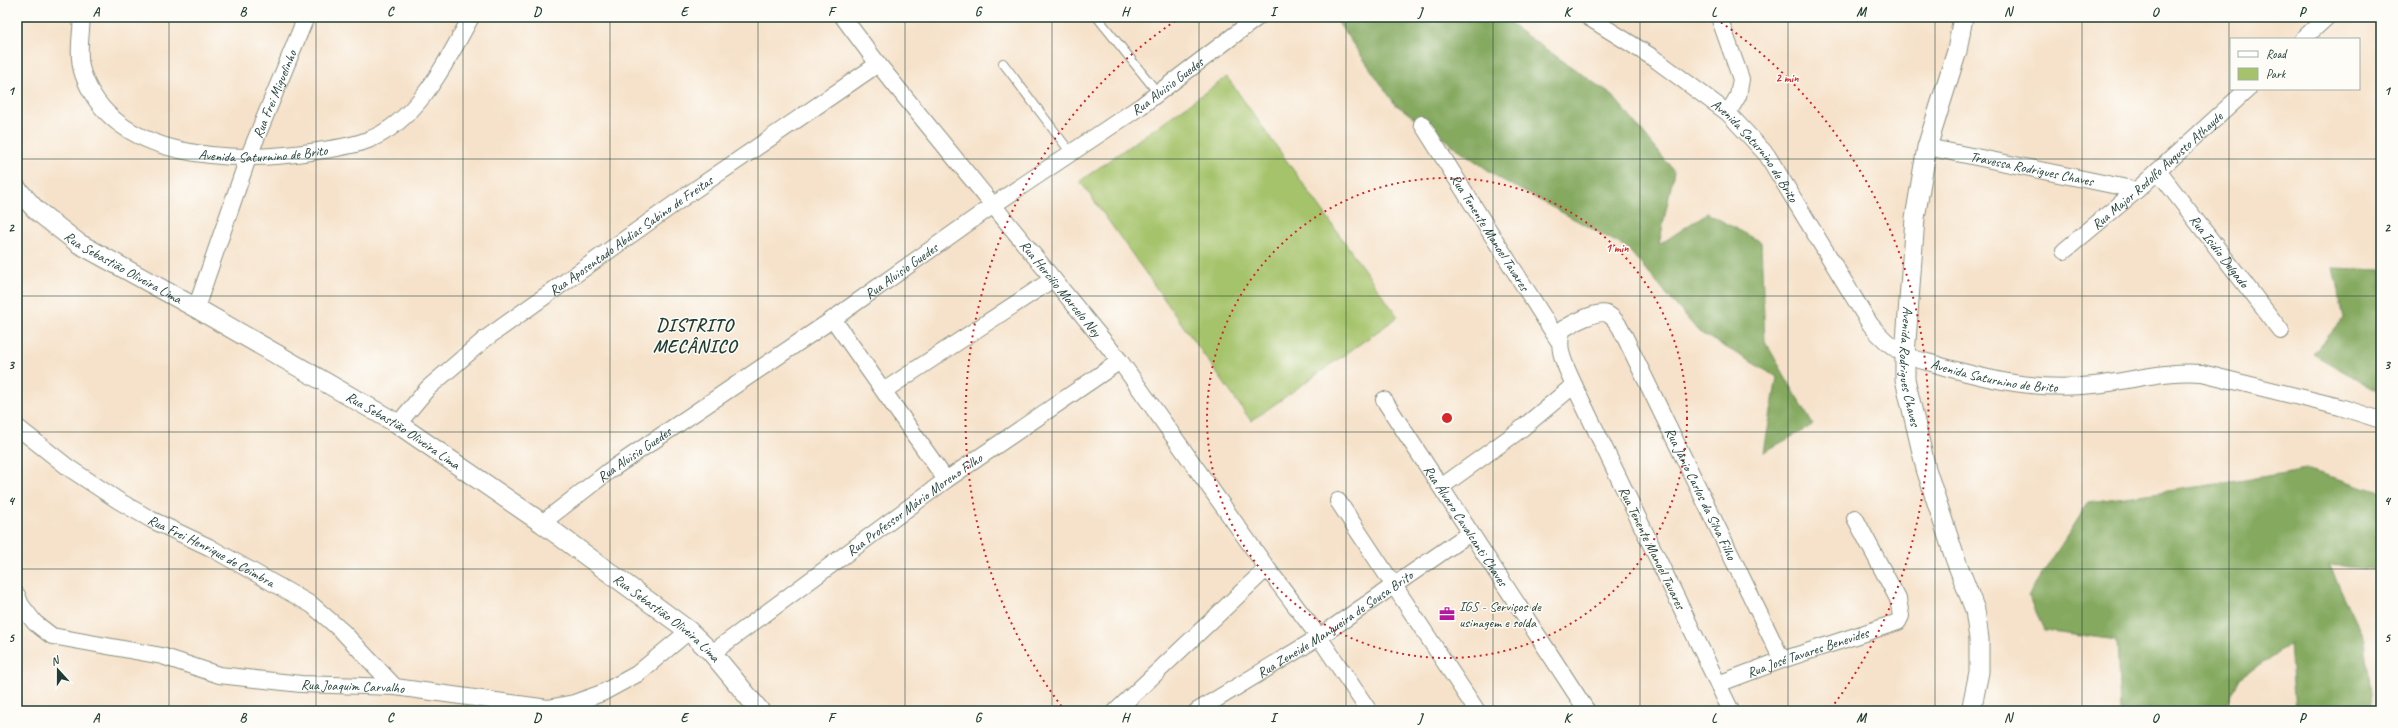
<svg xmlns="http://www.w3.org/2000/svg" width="2398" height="728" viewBox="0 0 2398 728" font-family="Caveat,sans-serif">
<rect width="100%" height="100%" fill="#fdfcf7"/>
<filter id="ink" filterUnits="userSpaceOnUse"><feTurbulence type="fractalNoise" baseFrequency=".025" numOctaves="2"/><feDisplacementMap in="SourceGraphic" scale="8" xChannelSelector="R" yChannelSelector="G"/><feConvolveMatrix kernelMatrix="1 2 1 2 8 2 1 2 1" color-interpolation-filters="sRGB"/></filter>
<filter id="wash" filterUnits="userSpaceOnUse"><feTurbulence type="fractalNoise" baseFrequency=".012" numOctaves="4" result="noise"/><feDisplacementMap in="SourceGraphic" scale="16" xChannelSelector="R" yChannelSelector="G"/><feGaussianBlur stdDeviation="0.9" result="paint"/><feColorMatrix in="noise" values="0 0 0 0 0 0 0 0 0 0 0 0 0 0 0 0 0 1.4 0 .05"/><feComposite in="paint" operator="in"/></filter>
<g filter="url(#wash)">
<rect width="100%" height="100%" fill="#f6e2ca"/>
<path fill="#a5c36a" stroke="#62804f" d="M 1227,77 L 1398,317 L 1251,421 L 1080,181 Z"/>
<path fill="#84a95e" stroke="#527349" d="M 1334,17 L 1500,17 L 1613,96 L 1674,171 L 1659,245 L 1707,213 L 1761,242 L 1765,341 L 1813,425 L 1764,452 L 1777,377 L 1699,332 L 1627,248 L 1499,178 L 1395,104 Z
M 2333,268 L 2381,270 L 2381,393 L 2313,354 L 2344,318 Z
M 2306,469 L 2381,492 L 2381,570 L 2329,565 L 2365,640 L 2373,711 L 2295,711 L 2290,644 L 2240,678 L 2224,711 L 2120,711 L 2117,640 L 2044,630 L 2028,596 L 2089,502 L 2245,480 Z"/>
</g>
<g filter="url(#ink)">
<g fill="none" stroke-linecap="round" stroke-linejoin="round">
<defs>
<path id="service" d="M 1097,17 L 1158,93
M 1003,63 L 1071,153"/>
<g id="minor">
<path id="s1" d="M 82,17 C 81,35 77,57 83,74 C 114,162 236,163 311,152 C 330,149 350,147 368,140 C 418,121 447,61 471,17"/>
<path id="s2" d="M 843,17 L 878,64 L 1120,361 L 1267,568 L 1319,637 L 1369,711"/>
<path id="s3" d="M 1588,17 L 1652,57 L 1728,113 L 1767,155 L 1870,324 C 1880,337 1890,346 1904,354 C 1914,360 1930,362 1941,366 C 1994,381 2039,391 2094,385 C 2131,381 2164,370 2202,373 L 2340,407 L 2381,420"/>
<path d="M 1719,17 L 1741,79 L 1738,96 L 1728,113"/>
<path d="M 2303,39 L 2327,17"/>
<path id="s4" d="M 1422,124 L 1558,340"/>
<path id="s5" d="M 1927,147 L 2137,190"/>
<path id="s6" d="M 2158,171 L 2281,331"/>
<path id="s7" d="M 2064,251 L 2137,190 L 2248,89"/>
<path id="s8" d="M 196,308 L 248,158 L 306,17"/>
<path d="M 833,319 L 946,480"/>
<path d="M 885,390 L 1053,279"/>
<path id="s9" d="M 1384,400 L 1587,711"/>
<path id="s10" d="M 398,424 L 428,388 L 485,339 L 677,202 L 878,64"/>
<path id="s11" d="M 17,427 L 69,468 L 119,501 L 152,520 L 209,547 L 312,605 L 343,632 L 395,687"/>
<path d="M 1441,487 L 1520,430 L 1574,385"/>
<path d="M 1338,501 L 1477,711"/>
<path id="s12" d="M 542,523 L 609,471 L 833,319 L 992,206 L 1141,106 L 1258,17"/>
<path id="s13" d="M 17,595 L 21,605 L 35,623 L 52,636 L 162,656 L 219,675 L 301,684 L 395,687 L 548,708 L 574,703 L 602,693 L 637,674 L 689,631"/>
<path id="s14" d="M 712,653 L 946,480 L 1120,361"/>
<path id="s15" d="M 1718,684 L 1782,660 L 1898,622 L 1901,616 L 1898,599 L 1855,518"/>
<path d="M 1116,711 L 1267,568"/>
<path id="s16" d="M 1197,711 L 1319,637 L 1470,533"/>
<path id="s17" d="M 1731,711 L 1574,385 C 1566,366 1555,349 1563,329 C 1571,324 1597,310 1607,314 C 1613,316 1616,322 1620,327 L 1782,660"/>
</g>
<g id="tertiary">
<path id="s18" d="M 1963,17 L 1957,51 L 1927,147 L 1915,218 L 1905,355 L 1905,379 L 1926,469 L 1955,558 L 1975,610 L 1979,639 L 1979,672 L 1971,711"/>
<path id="s19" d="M 17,189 L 36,210 L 78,243 L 196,308 L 398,424 L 542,523 L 689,631 L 712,653 L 760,711"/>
</g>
</defs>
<use href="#service" stroke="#8a907f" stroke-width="10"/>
<use href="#minor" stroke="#8a907f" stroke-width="18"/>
<use href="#tertiary" stroke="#8a907f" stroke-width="21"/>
<use href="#service" stroke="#fff" stroke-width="8"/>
<use href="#minor" stroke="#fff" stroke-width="16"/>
<use href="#tertiary" stroke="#fff" stroke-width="19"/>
</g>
</g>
<path fill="none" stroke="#1f3d34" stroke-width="1" stroke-opacity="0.55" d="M 169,17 L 169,711M 316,17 L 316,711M 463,17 L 463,711M 610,17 L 610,711M 758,17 L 758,711M 905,17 L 905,711M 1052,17 L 1052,711M 1199,17 L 1199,711M 1346,17 L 1346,711M 1493,17 L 1493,711M 1640,17 L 1640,711M 1788,17 L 1788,711M 1935,17 L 1935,711M 2082,17 L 2082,711M 2229,17 L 2229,711M 17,159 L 2381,159M 17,296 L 2381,296M 17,432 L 2381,432M 17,569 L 2381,569"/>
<g fill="none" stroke="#d62828" stroke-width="2" stroke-dasharray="2 4">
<circle cx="1447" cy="418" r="240"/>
<path d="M1065 711A481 481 0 0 1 1178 19M1716 19A481 481 0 0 1 1829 711"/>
</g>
<defs>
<symbol id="office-bare" viewBox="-9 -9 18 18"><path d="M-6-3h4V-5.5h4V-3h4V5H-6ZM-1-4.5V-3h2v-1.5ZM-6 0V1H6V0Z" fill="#b5179e" stroke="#fdfcf7" stroke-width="2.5" paint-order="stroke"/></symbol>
</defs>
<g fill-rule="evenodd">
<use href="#office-bare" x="1436" y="603" width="22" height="22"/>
</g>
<g text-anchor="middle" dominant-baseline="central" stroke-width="3" stroke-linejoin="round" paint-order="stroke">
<g font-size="14" fill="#1f3d34" stroke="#fdfcf7">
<text stroke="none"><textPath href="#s12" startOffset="763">Rua Aluisio Guedes</textPath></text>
<text stroke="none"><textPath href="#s8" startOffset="228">Rua Frei Miguelinho</textPath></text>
<text stroke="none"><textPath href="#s1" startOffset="270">Avenida Saturnino de Brito</textPath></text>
<text stroke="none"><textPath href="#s3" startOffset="216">Avenida Saturnino de Brito</textPath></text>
<text stroke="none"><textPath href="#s5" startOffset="107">Travessa Rodrigues Chaves</textPath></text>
<text stroke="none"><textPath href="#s7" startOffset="123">Rua Major Rodolfo Augusto Athayde</textPath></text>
<text stroke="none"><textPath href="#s4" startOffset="128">Rua Tenente Manoel Tavares</textPath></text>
<text stroke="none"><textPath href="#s10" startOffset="301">Rua Aposentado Abdias Sabino de Freitas</textPath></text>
<text stroke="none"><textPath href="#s6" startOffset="101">Rua Isidio Delgado</textPath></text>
<text stroke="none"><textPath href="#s19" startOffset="133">Rua Sebastião Oliveira Lima</textPath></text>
<text stroke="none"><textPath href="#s12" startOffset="439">Rua Aluisio Guedes</textPath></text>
<text stroke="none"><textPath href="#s2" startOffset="348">Rua Hercilio Marcelo Ney</textPath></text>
<text stroke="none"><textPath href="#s18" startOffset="356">Avenida Rodrigues Chaves</textPath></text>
<text stroke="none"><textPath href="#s3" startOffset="564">Avenida Saturnino de Brito</textPath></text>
<text stroke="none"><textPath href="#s19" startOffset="457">Rua Sebastião Oliveira Lima</textPath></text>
<text stroke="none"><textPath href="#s12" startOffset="115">Rua Aluisio Guedes</textPath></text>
<text stroke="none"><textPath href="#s17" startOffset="672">Rua Jânio Carlos da Silva Filho</textPath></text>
<text stroke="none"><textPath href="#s14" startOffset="251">Rua Professor Mário Moreno Filho</textPath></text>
<text stroke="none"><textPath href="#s9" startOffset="150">Rua Álvaro Cavalcanti Chaves</textPath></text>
<text transform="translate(1652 548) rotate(64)">Rua Tenente Manoel Tavares</text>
<text stroke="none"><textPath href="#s11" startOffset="231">Rua Frei Henrique de Coimbra</textPath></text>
<text stroke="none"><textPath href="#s19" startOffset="781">Rua Sebastião Oliveira Lima</textPath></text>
<text stroke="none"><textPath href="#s16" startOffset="163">Rua Zeneide Mangueira de Sousa Brito</textPath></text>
<text stroke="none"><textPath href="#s15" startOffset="95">Rua José Tavares Benevides</textPath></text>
<text stroke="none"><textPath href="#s13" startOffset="361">Rua Joaquim Carvalho</textPath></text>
</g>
<g font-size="14" fill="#1f3d34" stroke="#fdfcf7" text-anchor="start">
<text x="1459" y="606">IGS - Serviços de<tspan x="1459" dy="16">usinagem e solda</tspan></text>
</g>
<g font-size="18" font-weight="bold" letter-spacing="1" fill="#1f3d34" stroke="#fdfcf7">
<text x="695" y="325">DISTRITO<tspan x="695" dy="21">MECÂNICO</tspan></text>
</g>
</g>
<circle cx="1447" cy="418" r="6" fill="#d62828" stroke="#fdfcf7" stroke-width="2"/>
<g font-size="12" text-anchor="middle" font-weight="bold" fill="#d62828" stroke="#fdfcf7" stroke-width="3" stroke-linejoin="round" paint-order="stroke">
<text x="1787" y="82">2 min</text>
<text x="1617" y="252">1 min</text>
</g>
<rect width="2398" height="728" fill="none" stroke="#fdfcf7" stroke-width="44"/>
<rect x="2230" y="38" width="130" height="52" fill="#fdfcf7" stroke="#a4b0a9"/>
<rect x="2238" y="51" width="20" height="6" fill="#ffffff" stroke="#a4b0a9"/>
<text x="2266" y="58" font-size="12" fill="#1f3d34">Road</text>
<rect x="2238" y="68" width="20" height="12" fill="#a5c36a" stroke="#a4b0a9"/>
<text x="2266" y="78" font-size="12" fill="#1f3d34">Park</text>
<g transform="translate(58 670) rotate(339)" stroke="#fdfcf7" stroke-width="3" paint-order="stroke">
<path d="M0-3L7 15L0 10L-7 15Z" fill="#1f3d34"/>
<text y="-6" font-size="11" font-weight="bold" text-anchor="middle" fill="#1f3d34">N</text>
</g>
<rect x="22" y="22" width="2354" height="684" fill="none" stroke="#1f3d34" stroke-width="1.5"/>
<g font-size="13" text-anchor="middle" font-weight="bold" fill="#1f3d34">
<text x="96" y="16">A</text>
<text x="243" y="16">B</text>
<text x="390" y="16">C</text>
<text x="537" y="16">D</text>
<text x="684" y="16">E</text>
<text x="831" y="16">F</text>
<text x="978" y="16">G</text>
<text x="1125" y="16">H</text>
<text x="1273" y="16">I</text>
<text x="1420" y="16">J</text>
<text x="1567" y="16">K</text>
<text x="1714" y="16">L</text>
<text x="1861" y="16">M</text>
<text x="2008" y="16">N</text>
<text x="2155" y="16">O</text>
<text x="2302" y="16">P</text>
<text x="11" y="95">1</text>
<text x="2387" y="95">1</text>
<text x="11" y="232">2</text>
<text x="2387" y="232">2</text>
<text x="11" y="369">3</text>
<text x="2387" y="369">3</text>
<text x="11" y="505">4</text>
<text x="2387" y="505">4</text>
<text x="11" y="642">5</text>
<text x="2387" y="642">5</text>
<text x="96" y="722">A</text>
<text x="243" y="722">B</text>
<text x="390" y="722">C</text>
<text x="537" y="722">D</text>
<text x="684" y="722">E</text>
<text x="831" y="722">F</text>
<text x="978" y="722">G</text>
<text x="1125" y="722">H</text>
<text x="1273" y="722">I</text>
<text x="1420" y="722">J</text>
<text x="1567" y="722">K</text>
<text x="1714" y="722">L</text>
<text x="1861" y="722">M</text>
<text x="2008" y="722">N</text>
<text x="2155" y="722">O</text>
<text x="2302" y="722">P</text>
</g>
</svg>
